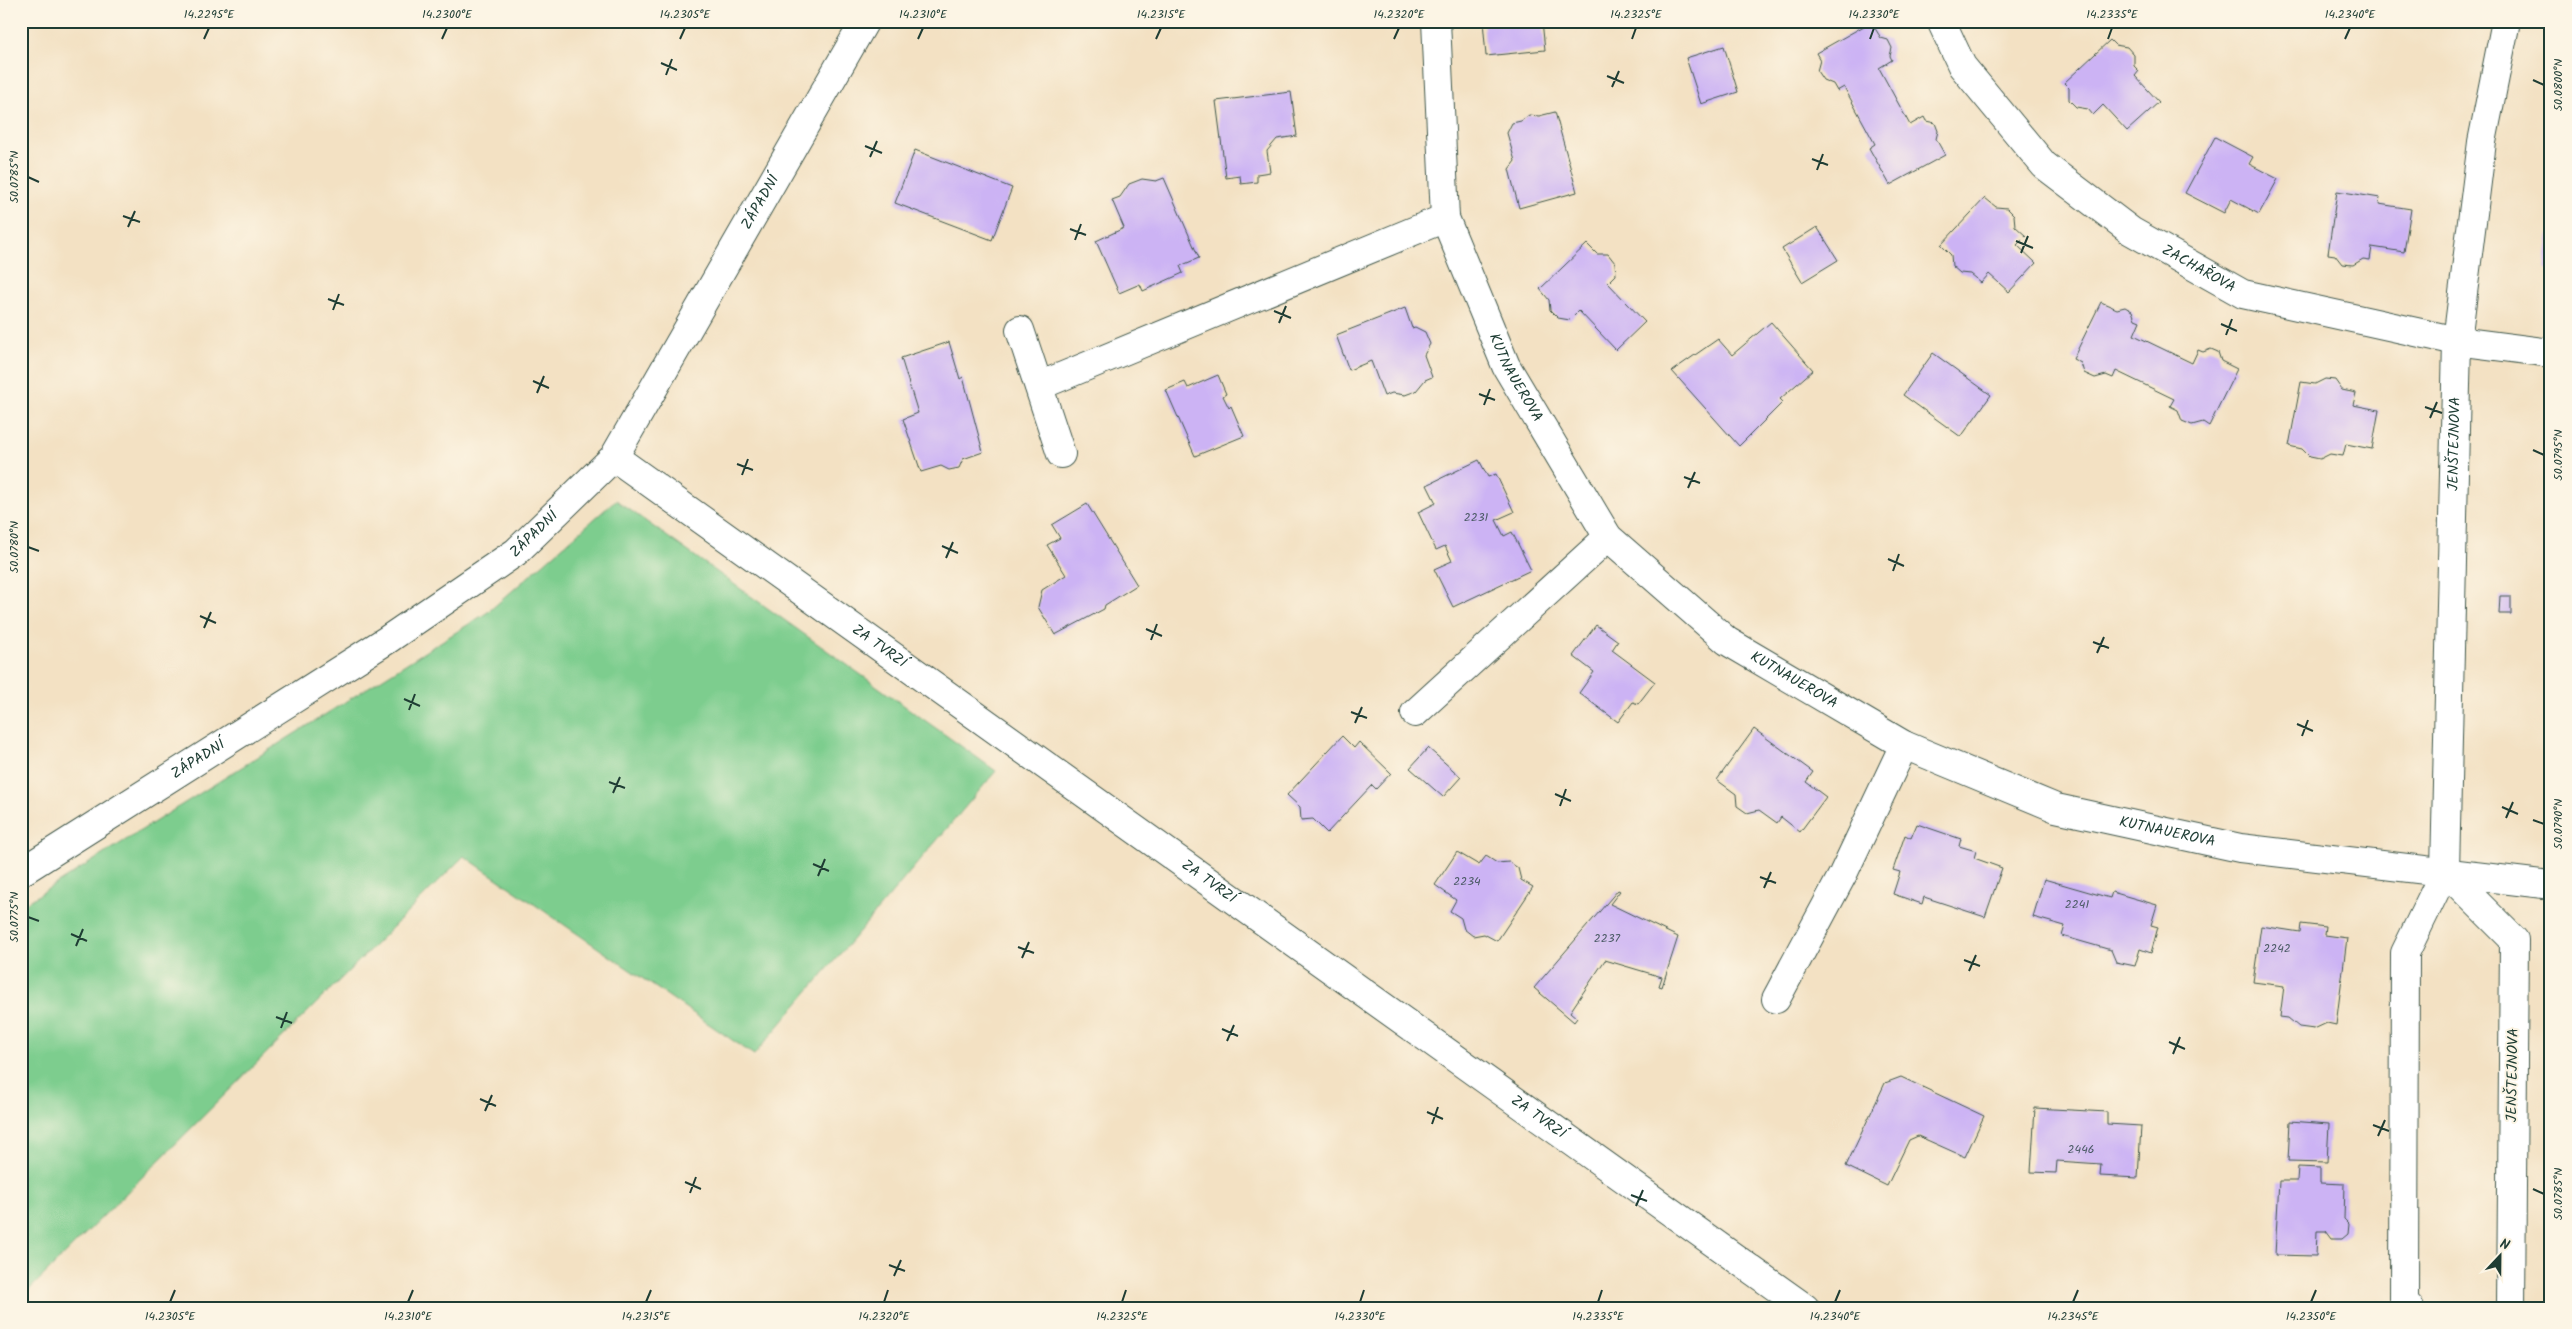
<svg xmlns="http://www.w3.org/2000/svg" width="2572" height="1329" viewBox="0 0 2572 1329" font-family="Kalam,sans-serif">
<rect width="100%" height="100%" fill="#fcf5e5"/>
<filter id="ink" filterUnits="userSpaceOnUse"><feTurbulence type="fractalNoise" baseFrequency=".02" numOctaves="2"/><feDisplacementMap in="SourceGraphic" scale="10" xChannelSelector="R" yChannelSelector="G"/><feConvolveMatrix kernelMatrix="1 2 1 2 8 2 1 2 1" color-interpolation-filters="sRGB"/></filter>
<filter id="wash" filterUnits="userSpaceOnUse"><feTurbulence type="fractalNoise" baseFrequency=".0096" numOctaves="4" result="noise"/><feDisplacementMap in="SourceGraphic" scale="20" xChannelSelector="R" yChannelSelector="G"/><feGaussianBlur stdDeviation="1.12" result="paint"/><feColorMatrix in="noise" values="0 0 0 0 0 0 0 0 0 0 0 0 0 0 0 0 0 1.4 0 .05"/><feComposite in="paint" operator="in"/></filter>
<g filter="url(#wash)">
<rect width="100%" height="100%" fill="#f3e1c3"/>
<path fill="#7dcd8e" stroke="#4e8561" d="M 616,500 L 996,771 L 754,1055 L 464,856 L 21,1298 L 21,906 L 488,612 Z"/>
<g id="blocks">
<path fill="#ccb3f4" d="M 1483,21 L 1542,21 L 1545,50 L 1486,56 Z
M 1871,22 L 1881,38 L 1888,40 L 1892,48 L 1890,56 L 1892,60 L 1879,68 L 1910,125 L 1924,117 L 1926,121 L 1935,123 L 1938,131 L 1936,139 L 1945,155 L 1890,185 L 1869,148 L 1875,144 L 1844,87 L 1837,91 L 1833,84 L 1823,80 L 1817,71 L 1820,60 L 1816,53 Z
M 2110,40 L 2115,45 L 2127,47 L 2134,55 L 2134,66 L 2139,71 L 2135,76 L 2159,102 L 2127,131 L 2103,105 L 2093,115 L 2088,109 L 2076,107 L 2069,100 L 2069,88 L 2064,83 Z
M 1724,46 L 1738,92 L 1701,104 L 1686,58 Z
M 1291,92 L 1297,136 L 1277,139 L 1267,151 L 1270,172 L 1257,174 L 1257,182 L 1241,184 L 1240,176 L 1226,178 L 1216,101 Z
M 1555,112 L 1577,192 L 1519,208 L 1509,169 L 1515,161 L 1507,133 L 1512,123 L 1521,121 L 1529,115 L 1539,116 Z
M 2215,137 L 2253,157 L 2249,164 L 2278,179 L 2259,214 L 2231,199 L 2224,213 L 2185,193 Z
M 915,150 L 1012,188 L 992,240 L 895,203 Z
M 1164,178 L 1199,258 L 1180,266 L 1183,273 L 1143,291 L 1140,284 L 1119,293 L 1096,241 L 1124,228 L 1112,200 L 1120,197 L 1129,184 L 1142,179 L 1156,181 Z
M 2337,191 L 2380,198 L 2379,204 L 2411,209 L 2404,252 L 2372,247 L 2370,260 L 2363,259 L 2353,265 L 2342,264 L 2335,255 L 2328,254 Z
M 1985,198 L 1996,207 L 2007,208 L 2014,215 L 2015,226 L 2026,236 L 2017,245 L 2036,263 L 2009,292 L 1989,274 L 1981,283 L 1970,274 L 1960,273 L 1952,266 L 1951,255 L 1941,245 Z
M 1817,227 L 1838,260 L 1802,282 L 1782,249 Z
M 2550,234 L 2551,234 L 2551,270 L 2545,269 Z
M 1587,244 L 1597,254 L 1608,254 L 1615,263 L 1616,275 L 1608,283 L 1645,322 L 1616,350 L 1579,311 L 1570,320 L 1558,318 L 1550,310 L 1549,300 L 1540,289 Z
M 2101,302 L 2117,309 L 2125,307 L 2132,311 L 2135,319 L 2140,321 L 2134,335 L 2192,363 L 2198,350 L 2203,352 L 2211,349 L 2218,352 L 2221,361 L 2237,369 L 2209,426 L 2203,422 L 2192,425 L 2182,421 L 2178,410 L 2170,406 L 2174,399 L 2116,371 L 2113,378 L 2106,375 L 2095,378 L 2084,373 L 2081,363 L 2073,359 Z
M 1405,308 L 1412,328 L 1415,327 L 1425,332 L 1430,344 L 1424,355 L 1432,377 L 1425,380 L 1416,391 L 1405,395 L 1392,393 L 1384,396 L 1371,361 L 1349,370 L 1336,335 Z
M 1771,322 L 1813,370 L 1780,399 L 1783,402 L 1739,446 L 1672,371 L 1718,339 L 1732,355 Z
M 949,342 L 960,379 L 963,377 L 983,452 L 963,459 L 959,468 L 949,470 L 941,466 L 921,472 L 903,419 L 918,413 L 901,358 Z
M 1933,353 L 1991,395 L 1961,437 L 1903,395 Z
M 1218,375 L 1226,394 L 1223,396 L 1229,408 L 1231,406 L 1244,436 L 1195,456 L 1166,390 L 1185,382 L 1188,388 Z
M 2325,379 L 2335,380 L 2342,390 L 2356,393 L 2353,405 L 2379,410 L 2372,449 L 2346,444 L 2343,456 L 2330,454 L 2320,459 L 2310,457 L 2302,449 L 2289,446 L 2301,382 L 2315,384 Z
M 2550,442 L 2551,442 L 2551,476 L 2545,476 Z
M 1479,460 L 1488,477 L 1496,474 L 1514,512 L 1496,520 L 1504,536 L 1512,532 L 1531,570 L 1453,607 L 1434,569 L 1452,561 L 1445,546 L 1436,550 L 1418,512 L 1436,503 L 1427,485 Z
M 1087,504 L 1137,585 L 1105,605 L 1104,609 L 1055,635 L 1038,607 L 1042,590 L 1066,575 L 1047,545 L 1060,538 L 1052,525 Z
M 2500,596 L 2511,596 L 2511,614 L 2499,614 Z
M 1596,625 L 1618,641 L 1612,650 L 1655,682 L 1638,704 L 1633,702 L 1618,722 L 1579,693 L 1594,672 L 1573,656 Z
M 2550,722 L 2551,722 L 2551,735 L 2548,735 Z
M 1754,729 L 1813,772 L 1806,782 L 1826,797 L 1800,832 L 1781,817 L 1777,823 L 1759,810 L 1747,813 L 1737,806 L 1736,794 L 1717,780 Z
M 1342,736 L 1354,748 L 1359,742 L 1391,773 L 1376,789 L 1372,785 L 1327,833 L 1313,819 L 1301,820 L 1300,807 L 1287,795 Z
M 1428,748 L 1461,777 L 1443,797 L 1410,768 Z
M 1917,824 L 1961,839 L 1959,846 L 1976,851 L 1974,858 L 2002,868 L 1985,917 L 1924,897 L 1922,904 L 1893,894 L 1900,872 L 1893,870 L 1905,835 L 1911,838 Z
M 1457,852 L 1479,865 L 1486,856 L 1497,863 L 1509,862 L 1518,868 L 1521,880 L 1533,887 L 1497,941 L 1484,934 L 1473,936 L 1464,929 L 1461,918 L 1450,911 L 1456,900 L 1435,885 Z
M 2044,879 L 2110,898 L 2112,892 L 2157,905 L 2151,925 L 2158,927 L 2151,953 L 2140,949 L 2135,966 L 2116,962 L 2111,950 L 2062,936 L 2065,926 L 2033,917 Z
M 1618,890 L 1620,891 L 1610,904 L 1678,937 L 1662,987 L 1659,986 L 1662,977 L 1605,960 L 1570,1012 L 1577,1018 L 1574,1022 L 1534,988 Z
M 2301,924 L 2326,927 L 2325,935 L 2347,938 L 2336,1025 L 2327,1023 L 2314,1029 L 2299,1027 L 2288,1018 L 2280,1017 L 2284,986 L 2253,982 L 2261,926 L 2300,932 Z
M 1901,1077 L 1984,1116 L 1965,1157 L 1918,1136 L 1909,1140 L 1887,1186 L 1846,1166 L 1885,1083 Z
M 2035,1108 L 2107,1112 L 2107,1124 L 2141,1126 L 2138,1178 L 2100,1176 L 2101,1164 L 2057,1161 L 2056,1173 L 2031,1172 Z
M 2290,1121 L 2329,1124 L 2327,1162 L 2288,1161 Z
M 2298,1167 L 2320,1168 L 2320,1183 L 2345,1184 L 2344,1219 L 2349,1224 L 2348,1234 L 2342,1239 L 2332,1239 L 2326,1231 L 2317,1231 L 2316,1256 L 2275,1255 L 2279,1181 L 2297,1181 Z"/>
</g>
</g>
<g filter="url(#ink)">
<use href="#blocks" fill-opacity="0" stroke="#3f5649" stroke-width="1"/>
<g fill="none" stroke-linecap="round" stroke-linejoin="round">
<defs>
<g id="minor">
<path id="s1" d="M 1436,21 L 1445,218 L 1506,366 L 1608,537 L 1727,641 L 1904,745 L 2056,808 L 2240,848 L 2551,885"/>
<path id="s2" d="M 1941,21 L 1962,66 L 2044,165 L 2131,231 L 2243,294 L 2457,341 L 2551,353"/>
<path d="M 1020,330 L 1061,454"/>
<path d="M 1039,386 L 1445,218"/>
<path id="s3" d="M 614,457 L 1805,1308"/>
<path d="M 1415,713 L 1608,537"/>
<path d="M 2445,871 L 2514,940 L 2511,1308"/>
<path id="s4" d="M 21,872 L 387,640 L 516,552 L 614,457 L 865,21"/>
<path d="M 1776,999 L 1843,874 L 1904,745"/>
<path id="s5" d="M 2410,1308 L 2404,1302 L 2405,953 L 2445,871 L 2457,341 L 2482,142 L 2506,21"/>
</g>
</defs>
<use href="#minor" stroke="#3f5649" stroke-width="30"/>
<use href="#minor" stroke="#fff" stroke-width="28"/>
</g>
</g>
<path fill="none" stroke="#1f3d34" stroke-width="2" d="M 204,39 L 209,28M 442,39 L 447,28M 680,39 L 685,28M 918,39 L 923,28M 1156,39 L 1161,28M 1394,39 L 1399,28M 1632,39 L 1636,28M 1870,39 L 1874,28M 2108,39 L 2112,28M 2345,39 L 2350,28M 661,63 L 677,70M 666,75 L 672,59M 1607,76 L 1624,83M 2533,80 L 2544,85M 1612,87 L 1619,71M 865,146 L 882,153M 870,157 L 877,141M 1812,159 L 1828,165M 1817,170 L 1823,154M 28,177 L 39,182M 123,216 L 140,222M 128,227 L 135,211M 1070,229 L 1086,235M 1075,240 L 1081,224M 2016,241 L 2033,248M 2021,253 L 2028,236M 328,299 L 344,305M 333,310 L 339,294M 1274,311 L 1291,318M 1279,323 L 1286,306M 2221,324 L 2237,331M 2226,335 L 2232,319M 533,381 L 549,388M 537,393 L 544,376M 1479,394 L 1495,400M 1484,405 L 1490,389M 2425,407 L 2442,413M 2430,418 L 2437,402M 2533,450 L 2544,455M 737,464 L 753,470M 742,475 L 748,459M 1684,477 L 1700,483M 1688,488 L 1695,472M 942,546 L 958,553M 28,547 L 39,551M 946,558 L 953,542M 1888,559 L 1904,566M 1893,571 L 1899,554M 200,616 L 216,623M 204,628 L 211,612M 1146,629 L 1162,636M 1151,640 L 1157,624M 2093,642 L 2109,648M 2097,653 L 2104,637M 404,699 L 420,706M 409,710 L 415,694M 1351,712 L 1367,718M 1355,723 L 1362,707M 2297,724 L 2313,731M 2302,736 L 2308,720M 609,782 L 625,788M 613,793 L 620,777M 1555,794 L 1571,801M 1560,806 L 1566,789M 2502,807 L 2518,814M 2506,818 L 2513,802M 2533,820 L 2544,824M 813,864 L 829,871M 818,876 L 825,859M 1760,877 L 1776,883M 1764,888 L 1771,872M 28,917 L 39,921M 71,934 L 87,941M 76,946 L 83,929M 1018,947 L 1034,953M 1022,958 L 1029,942M 1964,960 L 1980,966M 1969,971 L 1976,955M 276,1017 L 292,1023M 281,1028 L 287,1012M 1222,1029 L 1238,1036M 1227,1041 L 1234,1025M 2169,1042 L 2185,1049M 2173,1054 L 2180,1037M 480,1099 L 496,1106M 485,1111 L 492,1095M 1427,1112 L 1443,1119M 1432,1124 L 1438,1107M 2373,1125 L 2389,1131M 2378,1136 L 2385,1120M 685,1182 L 701,1189M 2533,1189 L 2544,1194M 690,1193 L 696,1177M 1631,1195 L 1647,1201M 1636,1206 L 1643,1190M 889,1265 L 905,1271M 894,1276 L 901,1260M 170,1302 L 175,1290M 408,1302 L 413,1290M 646,1302 L 651,1290M 884,1302 L 888,1290M 1122,1302 L 1126,1290M 1360,1302 L 1364,1290M 1598,1302 L 1602,1290M 1835,1302 L 1840,1290M 2073,1302 L 2078,1290M 2311,1302 L 2316,1290"/>
<g text-anchor="middle" dominant-baseline="central" stroke-width="4" stroke-linejoin="round" paint-order="stroke">
<g font-size="12" fill="#4a5a64">
<text x="1476" y="517">2231</text>
<text x="1467" y="881">2234</text>
<text x="2077" y="904">2241</text>
<text x="1607" y="938">2237</text>
<text x="2277" y="948">2242</text>
<text x="2081" y="1149">2446</text>
</g>
<g font-size="15" fill="#1f3d34" stroke="#fcf5e5">
<text stroke="none"><textPath href="#s4" startOffset="1020">ZÁPADNÍ</textPath></text>
<text stroke="none"><textPath href="#s2" startOffset="365">ZACHAŘOVA</textPath></text>
<text stroke="none"><textPath href="#s1" startOffset="372">KUTNAUEROVA</textPath></text>
<text stroke="none"><textPath href="#s5" startOffset="876">JENŠTEJNOVA</textPath></text>
<text stroke="none"><textPath href="#s4" startOffset="615">ZÁPADNÍ</textPath></text>
<text stroke="none"><textPath href="#s3" startOffset="326">ZA TVRZÍ</textPath></text>
<text stroke="none"><textPath href="#s1" startOffset="792">KUTNAUEROVA</textPath></text>
<text stroke="none"><textPath href="#s4" startOffset="210">ZÁPADNÍ</textPath></text>
<text stroke="none"><textPath href="#s1" startOffset="1198">KUTNAUEROVA</textPath></text>
<text stroke="none"><textPath href="#s3" startOffset="731">ZA TVRZÍ</textPath></text>
<text transform="translate(2513 1075) rotate(-89)">JENŠTEJNOVA</text>
<text stroke="none"><textPath href="#s3" startOffset="1136">ZA TVRZÍ</textPath></text>
</g>
</g>
<rect width="2572" height="1329" fill="none" stroke="#fcf5e5" stroke-width="55"/>
<g transform="translate(2500 1256) rotate(22)" stroke="#fcf5e5" stroke-width="4" paint-order="stroke">
<path d="M0-4L9 19L0 12L-9 19Z" fill="#1f3d34"/>
<text y="-8" font-size="14" font-weight="bold" text-anchor="middle" fill="#1f3d34">N</text>
</g>
<rect x="28" y="28" width="2516" height="1274" fill="none" stroke="#1f3d34" stroke-width="2"/>
<g font-size="12" text-anchor="middle" fill="#1f3d34">
<text x="209" y="18">14.2295°E</text>
<text x="447" y="18">14.2300°E</text>
<text x="685" y="18">14.2305°E</text>
<text x="923" y="18">14.2310°E</text>
<text x="1161" y="18">14.2315°E</text>
<text x="1399" y="18">14.2320°E</text>
<text x="1636" y="18">14.2325°E</text>
<text x="1874" y="18">14.2330°E</text>
<text x="2112" y="18">14.2335°E</text>
<text x="2350" y="18">14.2340°E</text>
<text transform="translate(2558 85) rotate(-90)" y="4">50.0800°N</text>
<text transform="translate(14 177) rotate(-90)" y="4">50.0785°N</text>
<text transform="translate(2558 455) rotate(-90)" y="4">50.0795°N</text>
<text transform="translate(14 547) rotate(-90)" y="4">50.0780°N</text>
<text transform="translate(2558 824) rotate(-90)" y="4">50.0790°N</text>
<text transform="translate(14 917) rotate(-90)" y="4">50.0775°N</text>
<text transform="translate(2558 1194) rotate(-90)" y="4">50.0785°N</text>
<text x="170" y="1320">14.2305°E</text>
<text x="408" y="1320">14.2310°E</text>
<text x="646" y="1320">14.2315°E</text>
<text x="884" y="1320">14.2320°E</text>
<text x="1122" y="1320">14.2325°E</text>
<text x="1360" y="1320">14.2330°E</text>
<text x="1598" y="1320">14.2335°E</text>
<text x="1835" y="1320">14.2340°E</text>
<text x="2073" y="1320">14.2345°E</text>
<text x="2311" y="1320">14.2350°E</text>
</g>
</svg>
